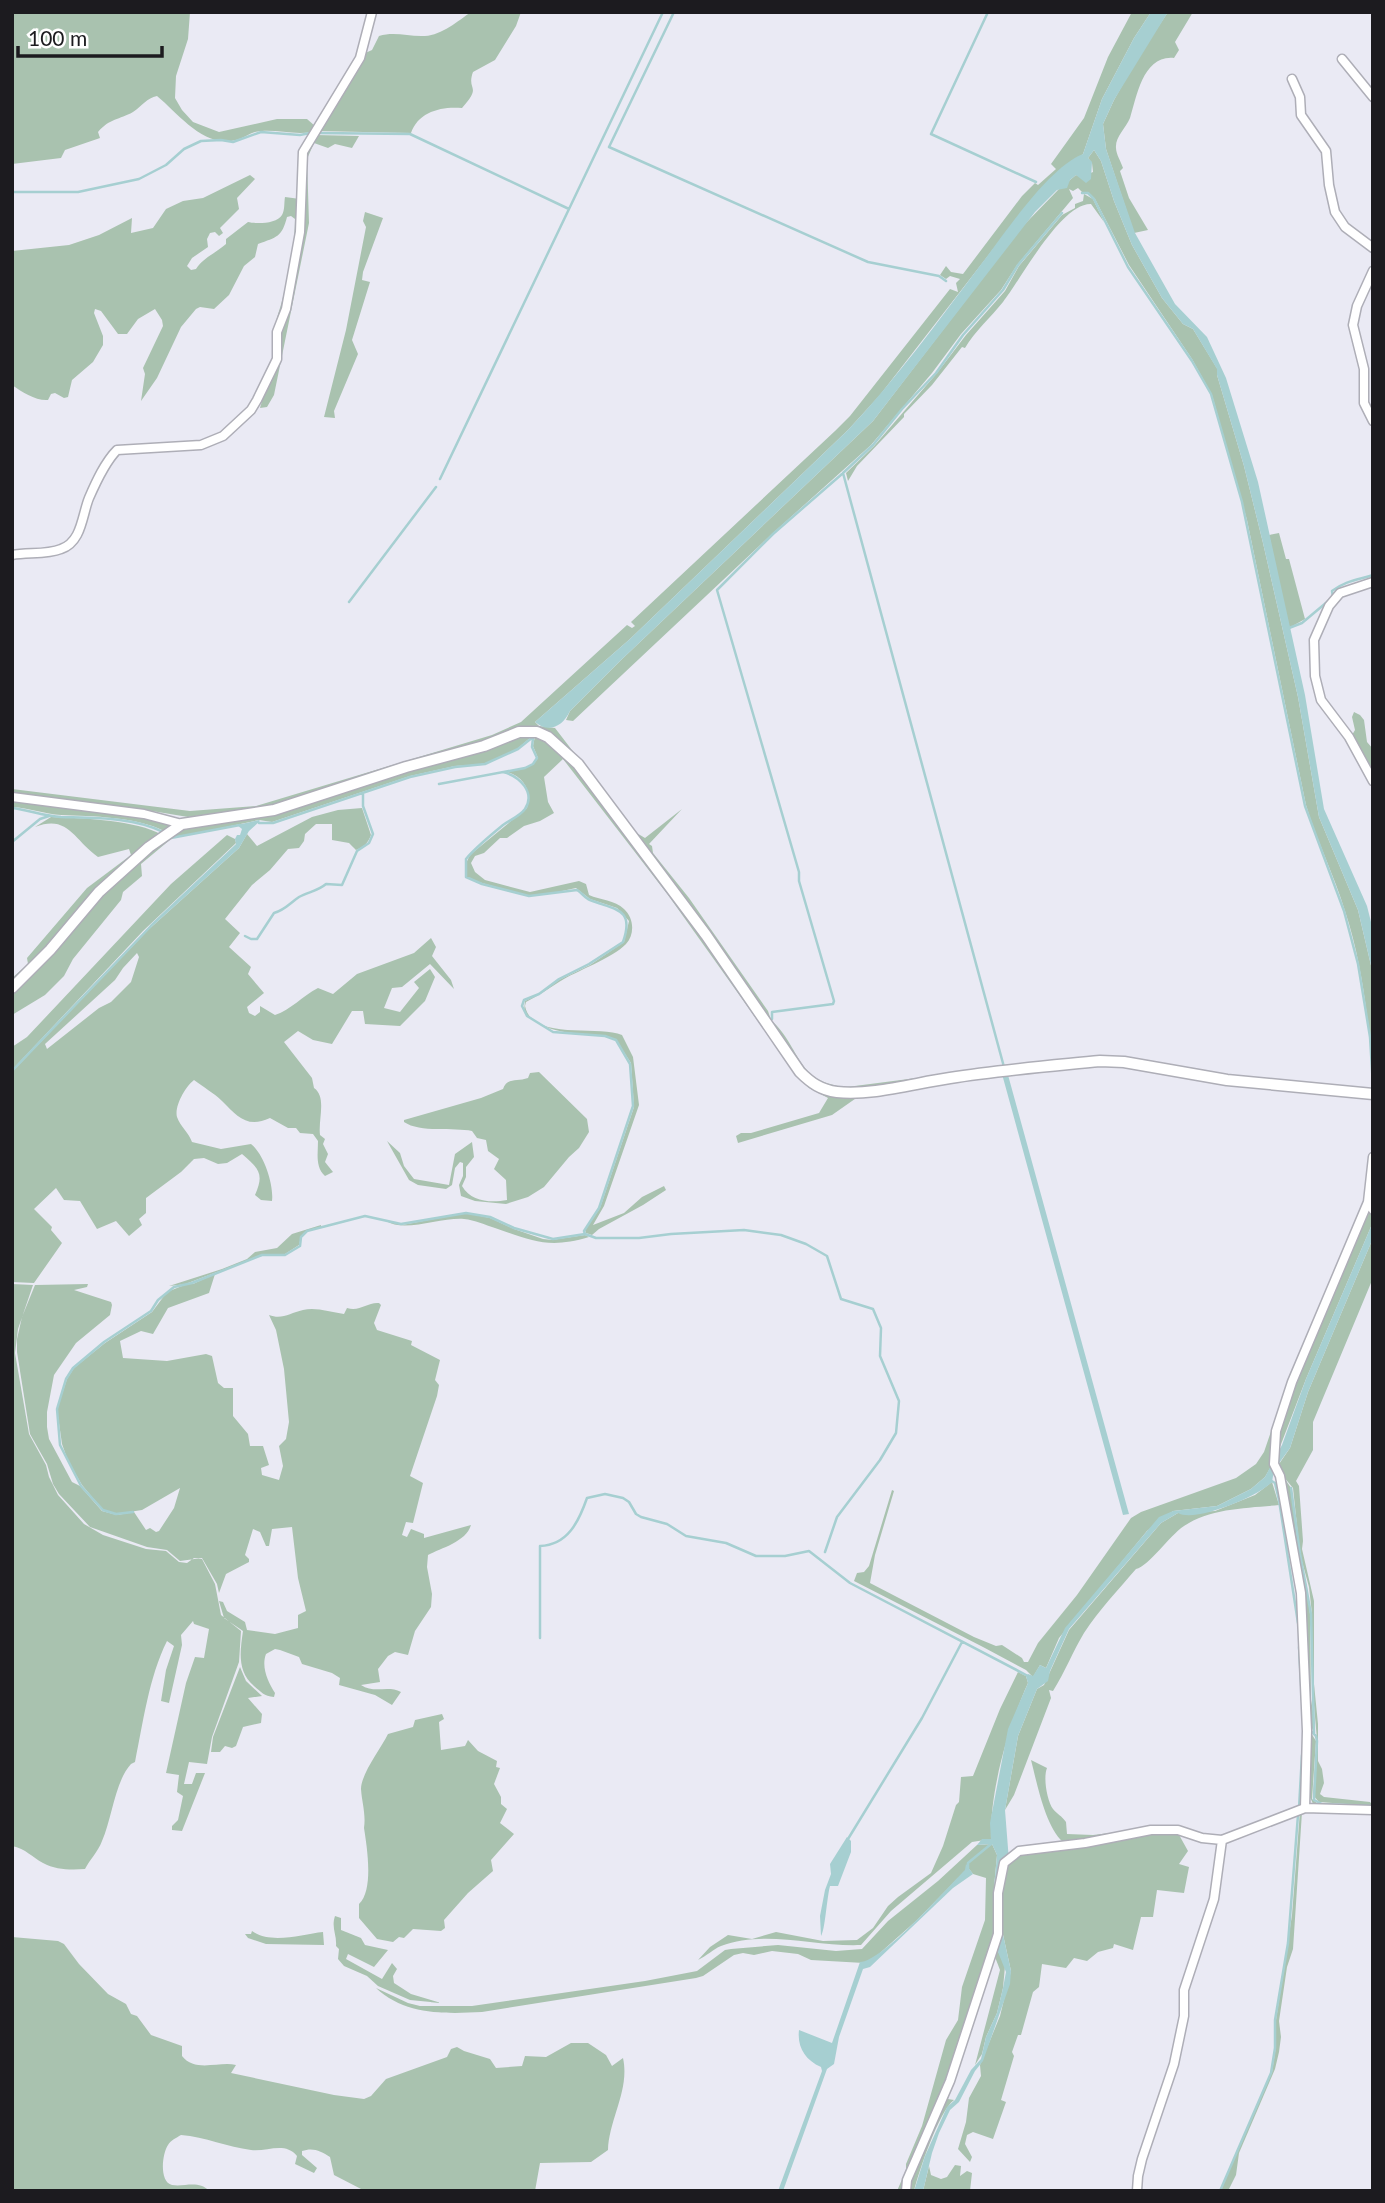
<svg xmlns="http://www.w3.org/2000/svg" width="1385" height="2203" viewBox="0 0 1385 2203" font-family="Lato,sans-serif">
<rect width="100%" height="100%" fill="#eaeaf4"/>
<path fill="#a9c2af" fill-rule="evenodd" d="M 12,12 L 190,12 L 188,39 L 176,76 L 175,98 L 182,110 L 193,122 L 219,132 L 277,119 L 307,119 L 315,126 L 312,132 C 295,135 279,130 262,131 C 252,131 245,138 236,140 C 203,148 179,114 157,96 C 147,98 142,106 133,112 C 119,120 110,118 98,132 L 100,138 L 65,150 L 61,158 L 12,164 Z
M 471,12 L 521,12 L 516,26 L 495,60 L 473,72 C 466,91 483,85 462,108 C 441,106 418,112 411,133 L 317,131 L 363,54 L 372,50 L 379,36 C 395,31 409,37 425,36 C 442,35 458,21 471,12 Z
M 1132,12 L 1151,12 L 1134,38 L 1102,99 L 1083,154 L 1032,199 L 880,395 L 848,430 L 630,639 L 535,722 L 539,726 L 555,728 L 635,832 L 645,838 L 682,809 L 649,844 L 652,846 L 653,853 L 689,898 L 768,1011 L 771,1020 C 802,1048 795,1083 847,1087 L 1001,1067 L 856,1089 L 827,1088 L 806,1075 L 551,734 L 533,726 L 521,727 L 462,749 L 273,805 L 188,817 L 140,809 L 12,793 L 12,789 L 190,811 L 256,806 L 492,735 L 521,722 L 627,625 L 632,628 L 635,626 L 631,622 L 835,431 L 850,416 L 950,289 L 958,292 L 956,283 L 960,279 L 950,276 L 946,279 L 940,275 L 946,266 L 951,272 L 963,274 L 1022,196 L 1035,183 L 1038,185 L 1056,169 L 1051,164 L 1084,118 L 1108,57 Z
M 1168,12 L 1193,12 L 1175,42 L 1179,50 L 1174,58 C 1143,55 1137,96 1130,118 C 1126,128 1115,137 1116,148 C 1116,154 1121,162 1123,168 L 1120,171 L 1129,198 L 1148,230 L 1134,233 L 1106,149 L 1103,124 L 1114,100 L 1137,59 Z
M 316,135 L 359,136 L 352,148 L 335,144 L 328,148 L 314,143 L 307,159 L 309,223 L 274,395 L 267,407 L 260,408 L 278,344 L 303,231 L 304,158 Z
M 1094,150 L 1101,161 L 1114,201 L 1132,245 L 1162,298 L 1183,324 L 1193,329 L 1218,370 L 1217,375 L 1244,466 L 1263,543 L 1298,697 L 1319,817 L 1358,910 L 1373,974 L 1373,1081 C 1369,1024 1363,966 1345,911 C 1334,875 1317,841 1306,805 L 1247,520 L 1212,395 L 1192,359 L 1129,265 L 1095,199 L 1087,192 L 1082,192 L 1078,188 L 1073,191 L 1069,189 L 1073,198 L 1017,265 L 1001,290 L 961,334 L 932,373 L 871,445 L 773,533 L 573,721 L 566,720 L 570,711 L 620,661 L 873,421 L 1021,228 L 1058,190 L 1076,175 L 1081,177 L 1093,172 L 1092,163 L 1088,158 Z
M 250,175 L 255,179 L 237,198 L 239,209 L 220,228 L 223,233 L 219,236 L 215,232 L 210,233 L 207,239 L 208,247 L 192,258 L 187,266 L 191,270 L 196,269 C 204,257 216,253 226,244 L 226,239 L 248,222 C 256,224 277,224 282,215 C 285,210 284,202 285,197 L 300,199 L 299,232 L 274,346 C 272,327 279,314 283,297 C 289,272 295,244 295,219 L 291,216 L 287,217 C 282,237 277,237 258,244 L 255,257 L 244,266 L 229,295 L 214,309 L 200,307 L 196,309 L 181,327 L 157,378 L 141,401 L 145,374 L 143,368 L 163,326 L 162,320 L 155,309 L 138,319 L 127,334 L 118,334 L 101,311 L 95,309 L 94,313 L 103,336 L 103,345 L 93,362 L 72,380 L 68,397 L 64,398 L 55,393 L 51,394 L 48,400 C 36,401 22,392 12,385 L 12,251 L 69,245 L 99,235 L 132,218 L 131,233 L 153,228 L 166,209 L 183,201 L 203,198 Z
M 1084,194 L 1093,199 L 1104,222 L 1091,204 C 1061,203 1021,279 1003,302 C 991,317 975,331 965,348 L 962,347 L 932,385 L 904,414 L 904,417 L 857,466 L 848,481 L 846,473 L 874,446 L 937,373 L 966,335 L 1005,291 L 1019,266 L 1062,215 L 1075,208 L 1075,204 L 1083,201 Z
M 365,212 L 383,218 L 363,272 L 362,280 L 370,282 L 352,340 L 358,354 L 334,411 L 335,418 L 324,417 L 346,330 L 366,227 L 363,221 Z
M 1279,533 L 1286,559 L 1289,559 L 1305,619 L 1289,628 L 1269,535 Z
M 1354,712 L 1360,715 L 1364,720 L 1367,742 L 1373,749 L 1373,777 L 1352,735 L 1355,730 L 1352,717 Z
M 519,736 L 531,737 L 517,749 L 485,764 L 455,766 L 410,776 L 272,822 L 259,820 L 178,837 L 172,835 L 181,828 L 276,812 Z
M 535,736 C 569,754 589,787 612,816 C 681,903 744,995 809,1084 L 862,1094 L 832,1115 L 738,1143 L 736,1136 L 741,1133 L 751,1133 L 819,1113 L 828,1098 L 809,1088 L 797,1076 L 668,895 L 563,759 L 544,777 L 548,802 L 554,813 L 540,821 L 524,826 L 507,838 L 500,838 L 484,853 L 475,856 L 471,863 L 475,872 L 485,880 L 530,892 L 579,881 L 586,884 L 589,895 C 600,900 615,900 624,909 C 634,918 635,934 626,944 C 613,958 576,971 559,982 C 548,989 538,996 526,1002 L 525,1006 C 532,1041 598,1025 622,1035 L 633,1057 L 639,1105 L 604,1206 L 593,1225 L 624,1213 L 642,1197 L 664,1186 L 666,1190 L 643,1205 L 599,1229 L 592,1235 L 586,1233 L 585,1230 L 600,1208 L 634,1107 L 631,1063 L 616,1040 C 582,1028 558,1041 527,1015 L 524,1012 L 525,1001 L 540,994 L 559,980 L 590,965 L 624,942 L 629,921 L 617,908 L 590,899 L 576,888 L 548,894 L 528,896 L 475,881 L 467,877 C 464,868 466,861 471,854 L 527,808 C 532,791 524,777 507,772 C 520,768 530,770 538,758 L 533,746 Z
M 12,800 L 144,817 L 176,825 L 164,831 C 137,817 92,816 61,815 C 45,814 29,808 12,807 Z
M 362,808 L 371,835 C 368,843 364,847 356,850 L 349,843 L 332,840 L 332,824 L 316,824 L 305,834 L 304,841 L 299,848 L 288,849 L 270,870 L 252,885 L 225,919 L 240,933 L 229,947 L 251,967 L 248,974 L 264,993 L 247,1007 L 249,1013 L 255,1016 L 260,1012 L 260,1006 L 275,1015 C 291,1010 302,996 318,988 L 333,994 L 357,974 L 414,953 L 431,938 L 436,947 L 432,956 L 451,980 L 454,989 L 430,964 L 402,987 L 392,988 L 384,1008 L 400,1012 L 419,988 L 414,982 L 430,969 L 435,977 L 425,1001 L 400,1026 L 365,1024 L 363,1011 L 352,1011 L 332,1044 L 313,1040 L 298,1031 L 284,1042 L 312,1078 L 314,1088 C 327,1097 318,1119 320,1135 L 325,1139 L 323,1144 L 328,1154 L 325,1162 L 333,1172 L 325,1176 C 315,1167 318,1153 318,1141 L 313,1134 L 300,1133 L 296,1128 L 288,1128 L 270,1118 C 247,1129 237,1116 222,1101 C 214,1093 203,1087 194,1080 C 186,1086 174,1106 177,1117 C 180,1126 189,1133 192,1142 L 221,1149 L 251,1144 C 264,1154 274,1185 272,1201 L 261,1200 L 255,1195 C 265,1173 258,1168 242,1154 L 227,1163 L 218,1164 L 204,1158 L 194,1159 L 181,1172 L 146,1198 L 146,1213 L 139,1219 L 142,1225 L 129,1236 L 116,1221 L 97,1229 L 80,1201 L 64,1200 L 56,1188 L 34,1209 L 52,1227 L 51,1230 L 62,1243 L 34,1283 L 12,1282 L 12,1072 L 147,931 L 239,848 L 247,834 L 257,846 L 312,817 L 338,810 ZM 137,953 L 139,957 L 131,982 L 111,1002 L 99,1008 L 47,1049 L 45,1044 L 115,980 L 123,968 Z
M 51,817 C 82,818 137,820 162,835 L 12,984 L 12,978 L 28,964 L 27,958 L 87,888 L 131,855 L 129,849 L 98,857 C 74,840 68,814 35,827 Z
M 227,835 L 235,839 L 236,843 L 143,931 L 12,1070 L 12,1047 L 27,1037 L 171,884 Z
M 167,837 L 171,839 L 141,864 L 142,876 L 123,892 L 121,900 L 73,959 L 64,976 L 45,995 L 12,1015 L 12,991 L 102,892 Z
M 539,1072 L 587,1119 L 589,1132 L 579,1148 L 569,1157 L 544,1187 L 528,1197 L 506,1204 L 475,1201 L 461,1196 L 459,1185 L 463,1176 L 463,1163 L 460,1162 L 455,1168 L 452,1185 L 446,1189 L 418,1185 L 409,1180 L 387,1141 L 400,1153 L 404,1166 L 414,1179 L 449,1185 L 455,1154 L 472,1142 L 474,1157 L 466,1167 L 466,1177 L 462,1186 C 471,1202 491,1203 507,1200 L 506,1180 L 494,1169 L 499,1159 L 488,1151 L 486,1140 L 477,1138 L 472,1131 C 454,1127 420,1133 404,1122 L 404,1120 L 481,1098 L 503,1089 C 507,1077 517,1082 528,1078 L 530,1073 Z
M 1370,1210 L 1373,1222 L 1306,1379 L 1278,1452 L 1278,1432 L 1295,1383 Z
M 466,1213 L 490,1218 L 514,1229 L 543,1239 L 552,1240 L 585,1235 L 589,1237 C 549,1249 533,1241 495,1228 C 485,1225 475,1220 464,1219 C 442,1217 404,1233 386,1221 L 402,1225 Z
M 321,1225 L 321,1227 C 308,1230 302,1232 299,1245 L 285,1254 L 262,1255 L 188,1283 L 193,1284 L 215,1274 L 209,1293 L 168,1308 L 153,1334 L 141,1331 L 120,1341 L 123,1358 L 167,1361 L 206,1354 L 212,1356 L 218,1383 L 224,1388 L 233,1388 L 233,1416 L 248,1434 L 250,1446 L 263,1446 L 269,1465 L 261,1468 L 262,1475 L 279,1480 L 283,1466 L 279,1446 L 286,1439 L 289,1422 L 284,1369 L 276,1330 L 269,1315 C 282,1320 290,1313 303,1310 C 316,1307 330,1312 344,1314 L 347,1308 C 360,1312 367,1302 379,1303 L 381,1305 L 374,1323 L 377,1330 L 412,1341 L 411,1345 L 440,1360 L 435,1380 L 439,1385 L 437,1396 L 410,1476 L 423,1483 L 413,1523 L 406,1522 L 402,1535 L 407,1537 L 411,1529 L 424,1534 L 424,1538 L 471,1525 C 466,1542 441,1548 428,1555 L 427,1567 L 432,1594 L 431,1607 L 415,1631 L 408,1655 L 395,1652 L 388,1656 L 378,1669 L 380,1682 L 361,1685 C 374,1694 388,1685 401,1692 L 392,1705 L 375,1695 L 339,1685 L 340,1678 L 332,1673 L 302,1664 L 299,1657 L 280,1650 L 275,1649 L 266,1654 C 261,1667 268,1682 275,1693 L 274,1697 C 264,1696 261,1692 254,1686 C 237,1671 240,1652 243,1631 L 224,1618 L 219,1601 L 223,1602 L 227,1611 L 245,1622 L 247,1630 L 275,1634 L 298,1628 L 298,1615 L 306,1611 L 298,1578 L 292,1527 L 272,1529 L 269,1546 L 266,1546 L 260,1532 L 253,1529 L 245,1555 L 249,1559 L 249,1562 L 226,1574 L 219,1593 L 217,1584 L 202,1558 L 180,1561 L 167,1550 L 147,1547 L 90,1527 L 59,1494 L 53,1484 L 47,1464 L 30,1434 L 17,1352 L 17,1339 L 22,1317 L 35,1285 L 88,1284 L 87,1287 L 74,1290 L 111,1302 L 112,1305 L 110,1315 L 76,1343 L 54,1375 L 47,1412 L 47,1427 L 49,1439 L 72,1482 L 80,1486 L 102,1511 L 117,1515 L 134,1512 L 146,1530 L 150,1528 L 156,1532 L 159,1531 L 174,1508 L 180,1488 L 142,1510 L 116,1514 L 103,1510 L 82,1485 L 68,1461 L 62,1444 L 57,1409 L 67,1379 L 74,1368 L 105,1343 L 152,1312 L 167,1292 L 187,1284 L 169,1286 L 222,1269 L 247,1259 L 255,1252 L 277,1248 L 292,1234 Z
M 1373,1238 L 1373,1278 L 1313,1422 L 1313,1450 L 1296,1481 L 1299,1486 L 1303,1541 L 1302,1549 L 1314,1601 L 1314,1684 L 1318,1724 L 1318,1761 L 1322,1769 L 1324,1783 L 1320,1794 L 1324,1797 L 1370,1802 L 1373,1806 L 1319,1802 L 1313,1795 L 1317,1740 L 1312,1682 L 1312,1614 L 1309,1587 L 1300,1554 L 1293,1488 L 1283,1476 L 1291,1488 L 1299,1554 L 1307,1587 L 1310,1614 L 1311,1700 L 1315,1723 L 1311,1733 L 1316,1741 L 1312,1799 L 1318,1804 L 1373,1807 L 1314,1806 L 1309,1795 L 1305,1639 L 1277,1467 L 1290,1448 L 1308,1392 Z
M 1332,1277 L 1291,1382 L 1273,1463 L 1265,1477 L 1251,1489 L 1217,1506 L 1173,1511 L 1147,1531 L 1059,1638 L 1046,1668 L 1040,1665 L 1033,1677 L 1026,1670 L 983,1647 L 854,1581 L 857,1573 L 864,1572 L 869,1566 L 892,1490 L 894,1491 L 875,1555 L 870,1583 L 974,1637 L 996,1646 L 1002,1645 L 1022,1658 L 1024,1662 L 1028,1662 L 1038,1643 L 1077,1595 L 1131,1518 L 1141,1512 L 1236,1478 L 1256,1464 L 1264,1452 L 1285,1390 Z
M 12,1284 L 33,1285 L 18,1329 L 15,1353 L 29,1434 L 46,1465 L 49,1477 L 58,1495 L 84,1524 L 103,1535 L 146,1549 L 166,1551 L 179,1562 L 187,1563 L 194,1558 L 202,1559 L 215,1584 L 221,1615 L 241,1631 L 239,1662 L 212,1737 L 207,1764 L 189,1762 L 184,1784 L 192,1784 L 196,1773 L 205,1773 L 182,1831 L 172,1830 L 172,1826 L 178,1820 L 183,1796 L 177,1792 L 179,1775 L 166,1773 L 186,1683 L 195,1657 L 204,1658 L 209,1629 L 194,1624 L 193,1621 L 181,1635 L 182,1645 L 169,1703 L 161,1701 L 166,1670 L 174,1646 L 167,1641 C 149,1677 143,1723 135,1762 L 131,1764 C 115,1781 112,1819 102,1841 C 98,1852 90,1859 85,1869 C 71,1870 56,1870 43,1863 C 32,1857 26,1849 12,1846 Z
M 1272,1482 L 1279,1505 C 1248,1508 1210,1508 1184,1526 C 1169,1536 1149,1566 1136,1569 C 1118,1590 1099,1610 1084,1633 C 1073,1651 1065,1672 1053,1691 L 1049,1690 L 1051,1698 L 1014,1795 L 1005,1810 L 1018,1736 L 1037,1689 L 1044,1685 L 1069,1630 L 1161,1523 L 1178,1513 L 1215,1511 L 1255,1495 Z
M 240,1667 L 246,1681 L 262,1696 L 248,1698 L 262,1714 L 261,1723 L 243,1727 L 236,1746 L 232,1748 L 225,1746 L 220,1752 L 211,1752 L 213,1737 Z
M 1018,1672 L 1026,1676 L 1028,1683 C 1008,1728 990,1789 991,1839 L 972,1842 L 891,1911 L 861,1945 C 816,1947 764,1929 721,1946 C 713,1949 707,1956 698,1960 L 710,1947 L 728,1935 L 752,1939 L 776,1932 L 823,1941 L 857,1940 L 873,1928 L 888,1906 L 898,1897 L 931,1873 L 943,1846 L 956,1805 L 959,1802 L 961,1777 L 973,1776 L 1000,1709 Z
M 442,1714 L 444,1719 L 439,1722 L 441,1750 L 465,1746 L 468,1740 L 478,1751 L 497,1761 L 496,1767 L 500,1768 L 494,1784 L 501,1797 L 501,1804 L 507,1809 L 500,1823 L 514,1834 L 491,1860 L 493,1871 L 468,1893 L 444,1920 L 445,1928 L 441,1931 L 413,1929 L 404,1938 L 399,1937 L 393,1942 L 377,1939 L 359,1918 L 359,1904 C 374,1890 367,1847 364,1828 C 366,1814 362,1803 361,1789 C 361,1774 381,1748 388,1734 L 413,1727 L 415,1720 Z
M 1031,1760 L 1047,1768 C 1043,1778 1047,1800 1053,1809 C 1057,1814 1062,1816 1066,1822 L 1067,1834 L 1093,1835 L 1126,1831 L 1063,1842 C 1045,1826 1037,1783 1031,1760 Z
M 1300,1811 L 1302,1812 L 1293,1949 L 1287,1967 L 1279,2021 L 1281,2037 L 1279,2052 L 1275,2069 L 1239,2153 L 1236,2175 L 1228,2191 L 1220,2191 L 1272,2072 L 1276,2046 L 1276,2020 L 1292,1915 Z
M 1152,1832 L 1178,1833 L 1188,1851 L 1179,1864 L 1189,1867 L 1184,1893 L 1157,1890 L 1153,1917 L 1141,1917 L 1133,1950 L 1114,1944 L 1113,1948 L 1098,1952 L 1087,1961 L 1074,1958 L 1066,1968 L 1042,1964 L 1039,1987 L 1033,1992 L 1021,2035 L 1018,2035 L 1012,2052 L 1014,2056 L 1001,2100 L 1006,2102 L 993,2139 L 973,2132 L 967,2135 L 965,2144 L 972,2157 L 970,2162 L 958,2149 L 966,2122 L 969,2098 L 981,2076 L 980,2065 L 1000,2016 L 1011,1971 L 1002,1930 L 1002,1890 L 1009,1861 L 1020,1852 Z
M 992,1844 L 997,1855 L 993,1898 L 995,1933 L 948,2081 L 904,2191 L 897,2191 L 906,2170 L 906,2164 L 922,2126 L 946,2040 L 958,2020 L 962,1987 L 985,1920 L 986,1878 L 973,1874 L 966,1865 L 966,1870 L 916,1921 L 872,1960 L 864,1963 L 811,1960 L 798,1954 L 772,1951 L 754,1955 L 743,1953 L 734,1955 L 703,1976 L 696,1978 L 482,2012 C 444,2014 405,2015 376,1988 L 408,2003 L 420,2006 L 472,2006 L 645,1981 L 697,1971 L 725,1950 L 731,1949 L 778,1945 L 836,1951 L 862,1949 L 888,1921 L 938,1881 L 977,1845 Z
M 335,1916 L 341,1918 L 341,1930 L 361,1938 L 365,1945 L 388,1950 L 374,1967 L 348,1954 L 346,1959 L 382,1979 L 392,1963 L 397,1969 L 393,1976 L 394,1983 L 411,1994 L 441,2003 L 410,2000 L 378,1986 L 367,1976 L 344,1966 L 338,1959 L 339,1949 L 336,1946 C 337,1935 331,1928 335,1916 Z
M 252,1931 C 271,1945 303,1934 323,1932 L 324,1945 L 266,1944 L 248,1938 L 245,1934 L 251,1934 Z
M 12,1937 L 58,1941 L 64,1944 L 79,1964 L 108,1994 L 126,2004 L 131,2014 L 137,2016 L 151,2035 L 182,2046 L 182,2056 C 195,2073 219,2061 236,2065 L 231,2073 L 334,2095 L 364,2099 L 371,2096 L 386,2079 L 447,2057 L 451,2049 L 457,2047 L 464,2051 L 490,2059 L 496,2068 L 522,2066 L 525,2056 L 546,2057 L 571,2043 L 588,2043 L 606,2055 L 612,2066 L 623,2058 C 630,2090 609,2119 608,2150 L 591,2162 L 540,2163 L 535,2191 L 382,2191 L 363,2190 L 334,2175 L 330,2157 C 321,2151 313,2147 302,2151 L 302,2155 L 317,2168 L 314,2173 L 295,2164 L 297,2156 C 285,2141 267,2152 251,2150 C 228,2147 205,2137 181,2135 C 176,2138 171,2140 168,2145 C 162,2154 159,2182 172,2185 C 185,2187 199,2180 209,2191 L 12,2191 Z
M 996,1947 L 1005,1966 L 1003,1988 L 997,2013 L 986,2037 L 982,2054 L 975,2065 L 1000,1970 L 995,1957 L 948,2095 L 948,2099 L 954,2100 C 939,2111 919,2171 914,2191 L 908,2191 L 909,2180 L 930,2129 Z
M 955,2165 L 961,2166 L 960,2176 L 967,2171 L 972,2173 L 970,2191 L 923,2191 L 929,2166 L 931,2175 L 941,2179 L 947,2177 Z"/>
<path fill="#a6cfd1" d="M 1151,12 L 1168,12 L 1114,100 L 1103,124 L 1106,149 L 1135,233 L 1175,304 L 1207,337 L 1226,378 L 1258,482 L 1305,695 L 1324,809 L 1367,906 L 1373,930 L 1373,974 L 1358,910 L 1319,817 L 1298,697 L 1263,543 L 1244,466 L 1217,375 L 1217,369 L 1193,329 L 1183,324 L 1162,298 L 1132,245 L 1114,201 L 1101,161 L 1094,150 L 1088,158 L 1092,162 L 1091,179 L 1086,183 L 1076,175 L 1070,180 L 1067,188 L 1057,190 L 1035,212 L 873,421 L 620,661 L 570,711 C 563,726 549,734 535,722 L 630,639 L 848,430 C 897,378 939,320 982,263 C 1006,232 1048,168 1083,154 L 1102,99 L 1134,38 Z
M 259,820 L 260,821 L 249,831 L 239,848 L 147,931 L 150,925 L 236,844 L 235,839 L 237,835 L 240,835 L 242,829 L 237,825 Z
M 1002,1074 L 1008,1075 L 1129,1514 L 1123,1515 Z
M 1373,1222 L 1373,1238 L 1308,1392 L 1290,1448 L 1274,1470 L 1272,1482 C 1259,1496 1195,1523 1178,1513 L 1161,1523 L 1069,1629 L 1050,1671 L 1048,1681 L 1037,1689 L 1018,1736 L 1005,1810 L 1009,1861 L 1002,1890 L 1002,1930 L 1011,1971 L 1010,1984 L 983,2061 L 975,2071 L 959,2102 L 950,2110 L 939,2133 L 932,2153 L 923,2191 L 914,2191 L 925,2156 L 947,2107 L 955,2100 L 971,2070 L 981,2059 L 986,2037 L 997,2013 L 1003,1988 L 1006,1972 L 996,1947 L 993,1898 L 997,1855 L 992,1844 L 977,1845 L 982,1839 L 991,1839 L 990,1823 L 1008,1729 L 1028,1683 L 1026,1676 L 1028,1674 L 1033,1676 L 1040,1665 L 1046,1668 L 1065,1628 L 1159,1517 L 1173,1511 L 1217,1506 L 1251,1489 L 1265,1477 L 1282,1445 L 1306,1379 Z
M 847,1837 L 851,1841 L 851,1852 L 838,1886 L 830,1886 C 827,1897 825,1931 821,1936 L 820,1916 L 825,1890 L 831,1874 L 830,1864 Z
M 966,1864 L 973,1874 L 953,1888 L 870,1967 L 863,1969 L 839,2037 L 834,2064 L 827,2069 L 783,2191 L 778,2191 L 822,2071 L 821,2067 C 805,2060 797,2047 799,2030 L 832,2043 L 860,1962 C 882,1962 947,1888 965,1870 Z"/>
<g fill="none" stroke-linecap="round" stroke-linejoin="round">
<path stroke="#a6cfd1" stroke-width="2.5" d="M 674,12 L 609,147 L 868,262 L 939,276 L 946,281
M 988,12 L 931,134 L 1036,182
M 317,133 L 410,134 L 569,209 L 663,12
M 12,192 L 78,192 L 139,179 L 166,165 L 184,149 L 201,141 L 221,140 L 233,142 L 261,132 L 300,135 L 310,133
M 1082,193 L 1088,193 L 1094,199 L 1128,267 L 1192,361 L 1211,394 L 1242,502 L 1305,806 L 1344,911 L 1358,964 L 1370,1037 L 1373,1086
M 440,479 L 569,209
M 349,602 L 436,487
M 1289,628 L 1302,623 L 1333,597 L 1332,591 C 1345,581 1357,580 1373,575
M 503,772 C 519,776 536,792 525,809 C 520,816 510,820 503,825 C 490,836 476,847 466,859 L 466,877 L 482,884 L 529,896 L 577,890 C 582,893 585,898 590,900 C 615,910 635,908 623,942 L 589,964 L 559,979 L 539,994 L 524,1000 L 522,1006 L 527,1016 L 553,1032 L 605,1036 L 616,1040 L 630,1064 L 633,1106 L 599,1208 L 584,1231 L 585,1234
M 439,784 L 525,768 L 533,764 L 537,758 L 532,747 L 533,738
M 12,808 C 28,810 45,816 61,817 C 93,818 134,817 163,832
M 259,823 L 273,823 L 410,777 L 455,767 L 485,764 L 518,749 L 533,737
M 171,838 L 240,825
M 12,842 L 40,819 L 49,816
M 245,936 L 251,939 L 257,939 L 274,913 C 285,910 290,903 299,897 C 308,892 318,891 326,884 L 342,885 L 357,851 L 369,843 L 373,834 L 363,806 L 363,794
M 772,1019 L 772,1012 L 833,1004 L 834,1001 L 799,881 L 799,872 L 717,590 L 773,534 L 842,474
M 1004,1067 L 843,473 L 873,445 L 902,409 L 936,373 L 963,335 L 1003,290 L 1018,265 L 1062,213
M 12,1071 L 150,927
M 1270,1480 L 1275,1483 L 1279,1500 L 1298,1623
M 1291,1488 L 1300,1554 L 1311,1614 L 1314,1734
M 133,1512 L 116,1514 L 103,1510 L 81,1486 L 60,1445 L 57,1409 L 66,1379 L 73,1368 L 104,1342 L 151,1311 L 158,1300 L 174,1287 L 192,1283 L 262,1255 L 285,1255 L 300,1246 L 301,1237 L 307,1231 L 365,1216 L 401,1224 L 466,1213 L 490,1217 L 514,1228 L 553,1239 L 585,1234 L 596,1238 L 639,1238 L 671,1234 L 744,1230 L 781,1235 L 806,1244 L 827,1256 L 841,1299 L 873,1309 L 881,1328 L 880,1356 L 899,1401 L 896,1433 L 880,1460 L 837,1517 L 825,1552
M 540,1638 L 540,1546 C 568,1545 579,1521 587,1498 L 605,1494 L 623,1498 L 629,1502 L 636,1514 L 641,1517 L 667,1524 L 686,1536 L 726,1543 L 756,1556 L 785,1556 L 809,1551 L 850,1583 L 1028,1676
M 1299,1647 L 1302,1700
M 1312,1732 L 1316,1736 L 1317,1741 L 1314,1800 L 1322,1804 L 1373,1806
M 1299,1808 L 1302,1755
M 848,1839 L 922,1718 L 962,1642
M 968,1868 L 968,1863 L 991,1844
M 1220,2191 L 1271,2073 L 1275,2048 L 1275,2020 L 1288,1943 L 1298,1815"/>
<defs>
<path id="minor" d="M 1342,59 L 1373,97
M 1292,79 L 1300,97 L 1301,115 L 1326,151 L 1329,185 L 1335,212 L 1345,227 L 1373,248
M 1373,271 L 1357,306 L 1353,325 L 1364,369 L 1364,403 L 1373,421
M 12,555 C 28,552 46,555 61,549 C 82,542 82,515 89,498 C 96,482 105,462 117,450 L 201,445 L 223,436 L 251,410 L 257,400 L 277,359 L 277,332 L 286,309 L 300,232 L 303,152 L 360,58 L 372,12
M 1373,582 L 1340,593 L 1329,606 L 1314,640 L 1315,676 L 1321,700 L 1349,737 L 1373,781
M 12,797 L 144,814 L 182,824
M 1373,1157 L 1368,1202 L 1373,1210
M 1305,1808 L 1307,1731 L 1301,1593 L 1280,1476 L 1274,1464 L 1276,1431 L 1292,1382 L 1368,1202
M 906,2191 L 907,2180 L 950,2081 L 998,1934 L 998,1893 L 1004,1863 L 1019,1851 L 1085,1843 L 1151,1830 L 1178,1830 L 1202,1838 L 1222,1840 L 1305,1808 L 1373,1810
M 1137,2191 L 1138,2176 L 1142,2159 L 1174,2064 L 1184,2016 L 1184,1990 L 1214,1899 L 1222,1840"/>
<path id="tertiary" d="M 12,988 L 50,950 L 99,892 L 149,847 L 182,824 L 274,810 L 406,767 L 484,746 L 519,732 L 537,732 L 548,737 L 578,764 L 706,935 L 800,1072 C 811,1083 821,1090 837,1092 C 871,1096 915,1083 950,1078 C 999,1070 1050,1066 1100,1061 L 1124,1062 L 1227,1080 L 1373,1094"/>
</defs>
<use href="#minor" stroke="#aeaeb7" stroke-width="11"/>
<use href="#tertiary" stroke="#aeaeb7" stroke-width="13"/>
<use href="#minor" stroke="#fff" stroke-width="8"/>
<use href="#tertiary" stroke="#fff" stroke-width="10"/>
</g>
<rect width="1385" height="2203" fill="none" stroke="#1c1b1f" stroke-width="28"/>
<path d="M18 46v10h144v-10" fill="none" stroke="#1c1b1f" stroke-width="3.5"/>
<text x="28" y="46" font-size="21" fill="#1c1b1f" stroke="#ffffff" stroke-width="5" paint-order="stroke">100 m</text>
</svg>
